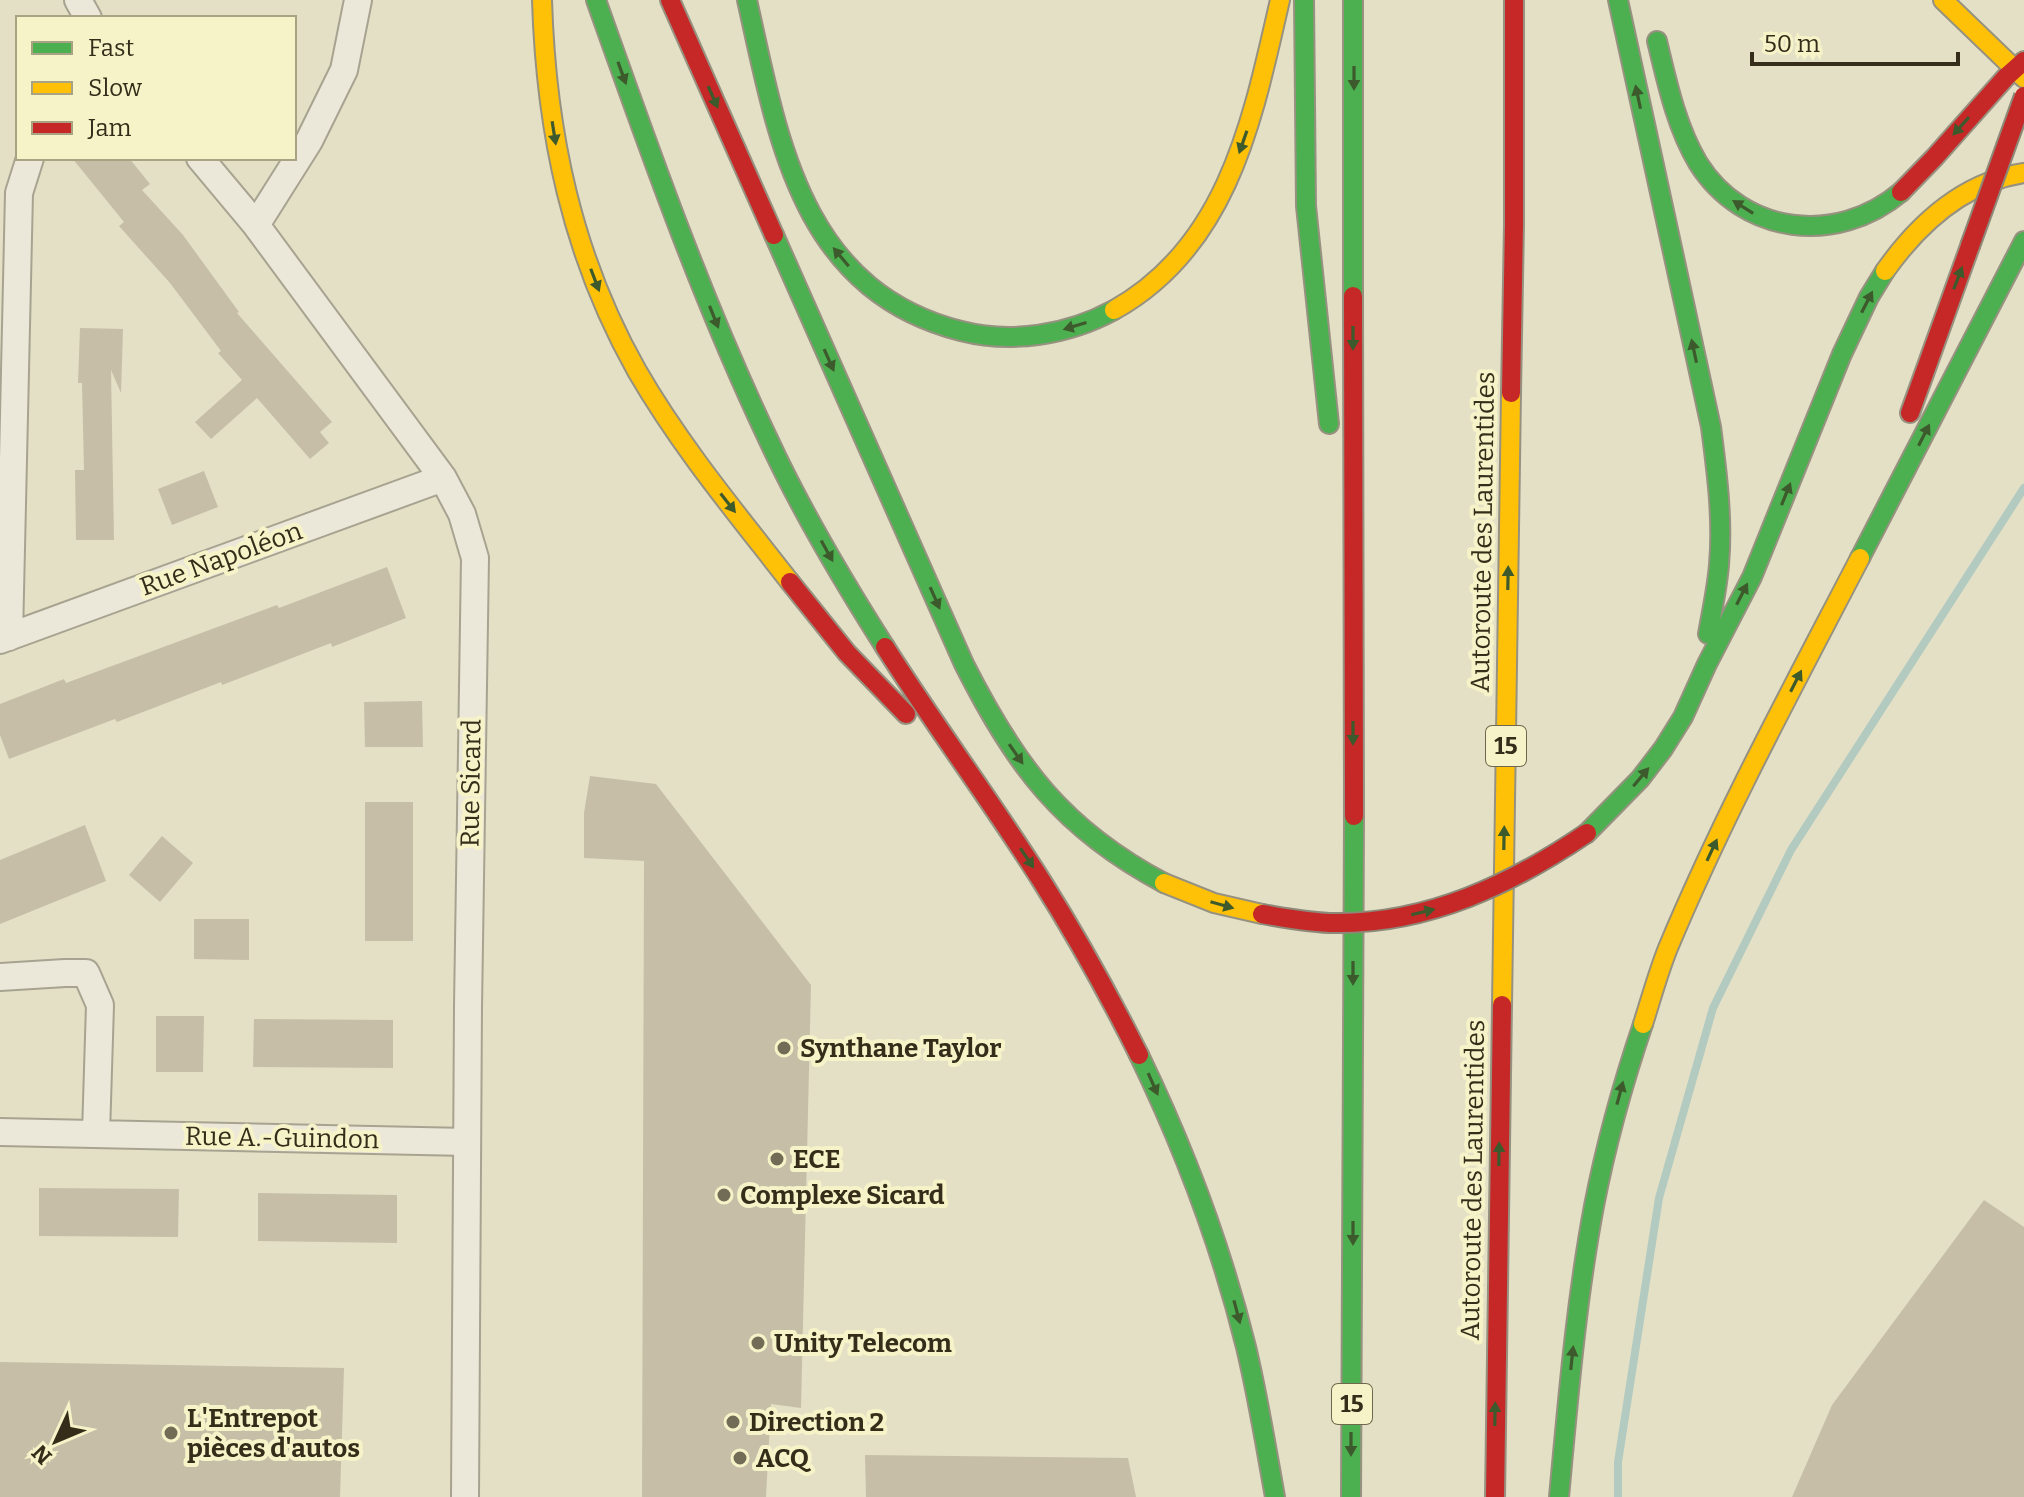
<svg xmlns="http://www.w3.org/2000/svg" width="2024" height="1497" viewBox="0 0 2024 1497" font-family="Bitter,serif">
<rect width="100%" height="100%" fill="#e3e0c6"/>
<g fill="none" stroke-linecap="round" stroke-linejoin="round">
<path stroke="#b3cac0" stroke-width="8" d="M 1618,1497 L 1618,1462 L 1659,1198 L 1713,1008 L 1791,850 L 2024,488"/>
</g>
<path fill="#c7bea7" d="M 72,158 L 129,158 L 150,184 L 142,190 L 183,235 L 239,312 L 237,313 L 332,422 L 320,432 L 329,443 L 310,459 L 257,398 L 211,439 L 195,422 L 242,380 L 218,353 L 221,351 L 170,283 L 119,226 L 124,222 Z
M 80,328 L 123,329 L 121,393 L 111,370 L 114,540 L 76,540 L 75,470 L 84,470 L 82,383 L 78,383 Z
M 204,471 L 218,507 L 172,525 L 158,489 Z
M 387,567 L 406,618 L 332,647 L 331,643 L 222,685 L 221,682 L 117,722 L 115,719 L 9,759 L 0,735 L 0,704 L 64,679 L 66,683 L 277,605 L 279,608 Z
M 422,701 L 423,747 L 365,747 L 364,702 Z
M 590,776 L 656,784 L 811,985 L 801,1408 L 771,1404 L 766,1497 L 642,1497 L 644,861 L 584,858 L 584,813 Z
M 365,802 L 413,802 L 413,941 L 365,941 Z
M 85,825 L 106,881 L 0,924 L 0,860 Z
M 162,836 L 193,863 L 160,902 L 129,875 Z
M 194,919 L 249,919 L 249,960 L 194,959 Z
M 156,1016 L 204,1016 L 203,1072 L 156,1072 Z
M 254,1019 L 393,1020 L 393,1068 L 253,1067 Z
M 39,1188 L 179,1189 L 178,1237 L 39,1236 Z
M 258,1193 L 397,1195 L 397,1243 L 258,1241 Z
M 1984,1200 L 2024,1227 L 2024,1497 L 1792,1497 L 1832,1405 Z
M 0,1362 L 344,1368 L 340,1497 L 0,1497 Z
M 865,1455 L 1128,1458 L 1136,1497 L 866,1497 Z"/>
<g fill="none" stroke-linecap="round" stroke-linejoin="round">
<defs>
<path id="street" d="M 78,0 L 88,18
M 200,158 L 256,225 L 443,478 L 462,514 L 475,558 L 468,1007 L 465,1497
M 256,225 L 309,141 L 344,70 L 358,0
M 9,637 L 19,193 L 30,158
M 0,640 L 443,478
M 0,977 L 65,973 L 86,973 L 100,1005 L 96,1134
M 0,1132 L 467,1142"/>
<path id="fast" d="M 596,0 C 649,149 701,298 769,441 C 802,512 843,581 885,647
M 747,0 C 778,138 800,290 961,331 C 1012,344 1068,335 1114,310
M 1304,0 L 1306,206 L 1329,424
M 1353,0 L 1353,296
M 1618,0 L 1711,427 C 1717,473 1723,519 1719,565 C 1717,589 1712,611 1708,634
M 1657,41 C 1667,82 1676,126 1698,163 C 1743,235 1837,246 1901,192
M 774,235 L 964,664 C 1015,765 1062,829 1164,883
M 1860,558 L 2024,241
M 1587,833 L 1640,779 L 1663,749 L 1683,717 L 1707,664 L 1752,577 L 1842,354 L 1869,297 L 1885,271
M 1139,1055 C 1184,1148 1221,1246 1246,1347 C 1258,1397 1266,1447 1275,1497
M 1351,1497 L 1354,816
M 1559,1497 C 1568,1400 1576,1302 1594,1206 C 1606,1144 1623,1083 1643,1024"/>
<path id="slow" d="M 542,0 C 546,132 572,256 637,371 C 681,447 737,514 790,582
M 1943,0 L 2024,78
M 1885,271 C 1919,223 1964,182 2024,173
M 1114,310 C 1229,246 1253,117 1280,0
M 1164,883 L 1214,903 L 1262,914
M 1502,1005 L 1511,393
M 1643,1024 C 1651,999 1658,973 1668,948 C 1724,814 1793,687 1860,558"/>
<path id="jam" d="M 670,0 L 774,235
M 1901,192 L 1934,158 L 2006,77 L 2024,61
M 1353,296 L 1354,816
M 1511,393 L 1514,224 L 1514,0
M 1910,413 L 1970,246
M 790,582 L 847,653 L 906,714
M 885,647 C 935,726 991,801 1041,880 C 1077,937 1109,995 1139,1055
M 1495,1497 L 1502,1005"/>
</defs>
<use href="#street" stroke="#a7a390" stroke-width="30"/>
<use href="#fast" stroke="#979280" stroke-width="22"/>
<use href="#slow" stroke="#979280" stroke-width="22"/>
<use href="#jam" stroke="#979280" stroke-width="22"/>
<use href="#street" stroke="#ebe8d9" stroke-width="26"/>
<use href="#fast" stroke="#4caf50" stroke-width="18"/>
<use href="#slow" stroke="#ffc107" stroke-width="18"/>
<use href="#jam" stroke="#c62828" stroke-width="18"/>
<defs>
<path id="jam-bridge" d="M 1970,246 L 2024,96
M 1262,914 C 1286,918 1311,923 1335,923 C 1428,924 1512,884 1587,833"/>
</defs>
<use href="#jam-bridge" stroke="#8d8877" stroke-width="22" stroke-linecap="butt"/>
<use href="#jam-bridge" stroke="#c62828" stroke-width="18"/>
</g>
<defs><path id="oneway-solid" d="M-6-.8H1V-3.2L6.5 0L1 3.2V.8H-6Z" transform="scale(2)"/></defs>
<g fill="#3d5a2c">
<use href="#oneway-solid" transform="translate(622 73) rotate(70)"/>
<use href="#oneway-solid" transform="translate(1354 78) rotate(90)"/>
<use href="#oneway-solid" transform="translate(713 97) rotate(66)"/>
<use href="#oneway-solid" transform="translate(1638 97) rotate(-102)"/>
<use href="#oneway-solid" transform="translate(1961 126) rotate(132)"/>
<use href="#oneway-solid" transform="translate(554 133) rotate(81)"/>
<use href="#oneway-solid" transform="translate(1243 142) rotate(109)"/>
<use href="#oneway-solid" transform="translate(1743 207) rotate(-148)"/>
<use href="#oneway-solid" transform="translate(841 257) rotate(-130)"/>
<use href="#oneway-solid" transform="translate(1958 278) rotate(-69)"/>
<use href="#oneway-solid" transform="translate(595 280) rotate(69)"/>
<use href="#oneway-solid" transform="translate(1867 302) rotate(-63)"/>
<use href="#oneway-solid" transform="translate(714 317) rotate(68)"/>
<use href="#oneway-solid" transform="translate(1075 326) rotate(163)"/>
<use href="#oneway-solid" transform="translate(1353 338) rotate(90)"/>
<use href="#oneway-solid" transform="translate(1694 351) rotate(-102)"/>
<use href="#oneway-solid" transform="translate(829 360) rotate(66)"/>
<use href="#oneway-solid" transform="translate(1924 435) rotate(-63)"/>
<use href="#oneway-solid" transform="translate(1786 494) rotate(-68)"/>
<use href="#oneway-solid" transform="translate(728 503) rotate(52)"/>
<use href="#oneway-solid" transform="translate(827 551) rotate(61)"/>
<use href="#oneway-solid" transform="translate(1508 578) rotate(-89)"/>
<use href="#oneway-solid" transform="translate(1742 594) rotate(-63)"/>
<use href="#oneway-solid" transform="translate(935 598) rotate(66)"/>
<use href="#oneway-solid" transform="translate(1796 681) rotate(-63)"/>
<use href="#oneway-solid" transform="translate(1353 733) rotate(90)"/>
<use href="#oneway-solid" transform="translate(1016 754) rotate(55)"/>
<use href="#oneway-solid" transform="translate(1641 777) rotate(-50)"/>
<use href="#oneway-solid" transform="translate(1504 838) rotate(-89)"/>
<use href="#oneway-solid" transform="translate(1712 850) rotate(-65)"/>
<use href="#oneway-solid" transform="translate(1027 858) rotate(56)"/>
<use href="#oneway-solid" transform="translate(1222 905) rotate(16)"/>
<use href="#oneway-solid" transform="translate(1423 912) rotate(-13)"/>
<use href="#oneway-solid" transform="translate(1353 973) rotate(90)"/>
<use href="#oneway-solid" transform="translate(1153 1084) rotate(66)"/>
<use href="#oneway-solid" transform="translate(1620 1093) rotate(-75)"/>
<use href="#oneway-solid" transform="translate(1499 1154) rotate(-89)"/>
<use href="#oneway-solid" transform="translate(1353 1233) rotate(90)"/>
<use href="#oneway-solid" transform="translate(1237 1312) rotate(75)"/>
<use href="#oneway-solid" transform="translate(1572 1358) rotate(-84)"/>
<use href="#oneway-solid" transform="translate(1495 1414) rotate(-89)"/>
<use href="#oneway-solid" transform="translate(1351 1444) rotate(90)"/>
</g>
<g fill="#726b56" stroke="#f7f3c9" stroke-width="3">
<circle cx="784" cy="1048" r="8"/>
<circle cx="777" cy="1159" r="8"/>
<circle cx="724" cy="1195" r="8"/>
<circle cx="758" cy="1343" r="8"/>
<circle cx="733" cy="1422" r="8"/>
<circle cx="171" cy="1433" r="8"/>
<circle cx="740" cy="1458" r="8"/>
</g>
<g text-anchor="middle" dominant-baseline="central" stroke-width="8" stroke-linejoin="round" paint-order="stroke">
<g fill="#f7f3c9" stroke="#6f684e" stroke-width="2">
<rect x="1486" y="726" width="40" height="40" rx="6"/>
<rect x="1332" y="1384" width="40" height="40" rx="6"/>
</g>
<g font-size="24" font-weight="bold" fill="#352c19">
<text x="1506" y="746">15</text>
<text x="1352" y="1404">15</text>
</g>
<g font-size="26" fill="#352c19" stroke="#f7f3c9">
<text transform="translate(1483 532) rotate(-89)">Autoroute des Laurentides</text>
<text transform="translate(221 559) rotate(-20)">Rue Napoléon</text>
<text transform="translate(471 783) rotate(-89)">Rue Sicard</text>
<text transform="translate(282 1138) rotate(1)">Rue A.-Guindon</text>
<text transform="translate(1473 1180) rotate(-89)">Autoroute des Laurentides</text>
</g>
<g font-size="26" font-weight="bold" fill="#352c19" stroke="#f7f3c9" text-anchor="start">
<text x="800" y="1048">Synthane Taylor</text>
<text x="793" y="1159">ECE</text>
<text x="740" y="1195">Complexe Sicard</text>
<text x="774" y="1343">Unity Telecom</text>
<text x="187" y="1418">L'Entrepot<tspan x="187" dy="30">pièces d'autos</tspan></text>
<text x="749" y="1422">Direction 2</text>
<text x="756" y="1458">ACQ</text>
</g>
</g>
<rect x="16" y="16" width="280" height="144" fill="#f7f3c9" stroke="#a9a383" stroke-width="2"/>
<rect x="32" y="42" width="40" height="12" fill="#4caf50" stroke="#a9a383" stroke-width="2"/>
<text x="88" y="56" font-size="24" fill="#352c19">Fast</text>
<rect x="32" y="82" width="40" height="12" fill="#ffc107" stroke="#a9a383" stroke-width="2"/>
<text x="88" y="96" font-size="24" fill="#352c19">Slow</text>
<rect x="32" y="122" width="40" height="12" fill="#c62828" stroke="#a9a383" stroke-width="2"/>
<text x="88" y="136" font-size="24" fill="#352c19">Jam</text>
<g transform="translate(56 1441) rotate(226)" stroke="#f7f3c9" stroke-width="6" paint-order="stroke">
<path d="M0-6L14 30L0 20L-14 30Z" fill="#352c19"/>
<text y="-12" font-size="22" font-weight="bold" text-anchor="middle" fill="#352c19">N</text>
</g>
<path d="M1752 52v12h206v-12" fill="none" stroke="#352c19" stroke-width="4"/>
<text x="1764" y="52" font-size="24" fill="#352c19" stroke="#f7f3c9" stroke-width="6" paint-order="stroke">50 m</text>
</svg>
